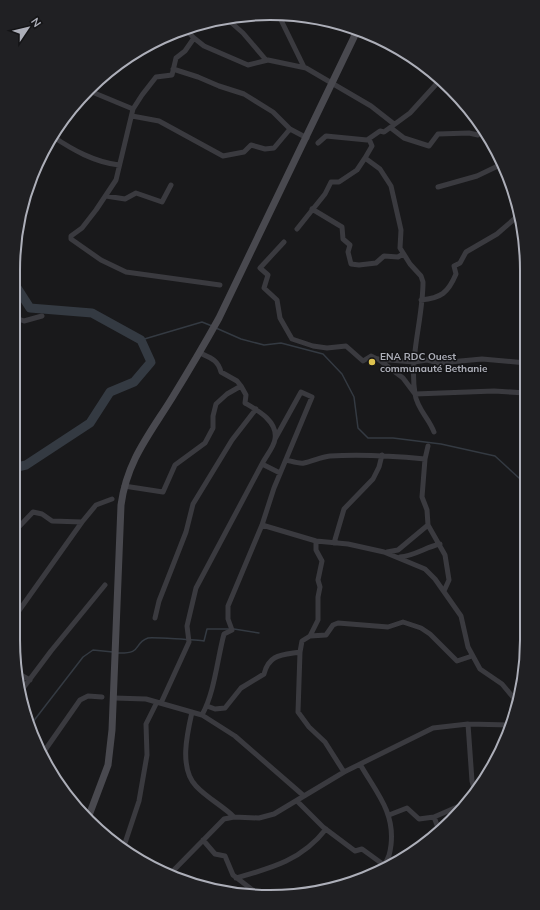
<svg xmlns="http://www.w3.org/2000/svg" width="540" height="910" viewBox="0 0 540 910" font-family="Mulish,sans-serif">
<rect width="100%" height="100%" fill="#19191b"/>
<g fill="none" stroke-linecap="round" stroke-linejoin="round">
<path stroke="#343a42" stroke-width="1.5" d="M 216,328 L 241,339 L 264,345 L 281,343 L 323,354 L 342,374 L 354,397 L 358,428 L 368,438 L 393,438 L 441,444 L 495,456 L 519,478 L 526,481
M 141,340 L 202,322 L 212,326
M 234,629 L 259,633
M 117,653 C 144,654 132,644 148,638 C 151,637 199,640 204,641 L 207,629 L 230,629
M 29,727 L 83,657 L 93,650 L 113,652"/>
<path stroke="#343a42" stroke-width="9" d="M 13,468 L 26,465 L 90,423 L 110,392 L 134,382 L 151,362 L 141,340 L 92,313 L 30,308 L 14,283"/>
<path stroke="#3a3a3f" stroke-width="5" d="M 226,18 L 243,33 L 266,60
M 280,18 L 304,67
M 194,38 L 204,46 L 248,65 L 268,60 L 306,68 L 371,106 L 394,124
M 173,69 L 198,77 L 219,86 L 244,94 L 273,112 L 290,129 L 307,138
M 92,92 L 133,109 L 142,95 L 156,77 L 172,75 L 176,58 L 185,51 L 194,38 L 187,31
M 133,109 L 116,180 L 96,210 L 82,228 L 71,236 L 71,239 L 101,260 L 126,272 L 220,285
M 132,116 L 159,121 L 223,156 L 244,152 L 251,145 L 265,149 L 274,148 L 290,129
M 391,128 L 404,138 L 429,146 L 438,134 L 469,133 L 478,135 L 484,129
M 52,136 C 73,150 94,162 119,165
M 369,139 L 372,146 L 365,158 L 380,169 L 391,186 L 401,230 L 400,248 L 410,264 L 421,276 L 423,282 C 423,319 409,357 415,394 C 417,409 429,418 434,432
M 318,143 L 326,136 L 367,140 L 380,131 L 384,132 L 410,113 L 440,80
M 438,187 L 477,176 L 502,164
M 106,196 L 125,199 L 136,193 L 162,202 L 171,185
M 312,209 L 342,227 L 343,239 L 350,245 L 348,252 L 351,264 L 359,265 L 376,263 L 384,256 L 398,257 L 403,254
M 297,229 L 325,194 L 331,182 L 339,182 L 357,170 L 365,158
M 284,242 L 260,268 L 268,275 L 264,288 L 277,300 L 280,318 L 292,339 L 313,346 L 327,348 L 346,346 L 363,361 L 371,356 L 377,359 L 414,362 L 427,360 L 439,363 L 482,359 L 526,363
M 421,300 C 441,298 448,293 456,274 L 454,266 L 460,263 L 466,252 L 497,234 L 520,214
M 13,317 L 24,321 L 42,316
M 200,353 C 211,358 218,360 221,372 L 237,381 L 241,386 L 246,395 L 245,403 C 257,410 278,421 275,439 C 274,447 266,456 262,464 L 280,473
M 378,359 L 403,378 L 415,394 L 494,391 L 526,393
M 286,460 C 291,461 299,464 304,463 C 313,461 321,457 330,456 C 362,454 394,456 425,459 L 428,446
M 124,486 L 163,492 L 175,465 L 205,443 L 213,428 L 213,416 L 216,404 L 227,394 L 241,386
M 262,525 L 316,541 L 348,544 L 384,552 L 425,569 L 435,579 L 461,616 L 468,647 L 480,669 L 502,684 L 517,702
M 428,525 L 445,555 L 449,580 L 444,591
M 13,533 L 33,512 L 42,514 L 52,521 L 82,522 L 96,505 L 112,499
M 334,543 L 344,509 L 373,479 L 379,467 L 382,455
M 387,552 L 398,550 L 428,525 L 427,510 L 422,497 L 425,459
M 400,557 C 414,556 426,547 440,544
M 155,618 L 159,601 L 186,532 L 193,504 L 232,440 L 256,409
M 13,619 L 82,522
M 310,636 L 326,635 L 333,625 L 338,623 L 388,627 L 403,622 L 421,628 L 430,634 L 457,661 L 472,656
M 300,652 L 298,712 L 309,727 L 325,742 L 344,772
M 19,674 L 30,680
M 21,691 L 51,651 L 105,585
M 114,698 L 146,699 L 202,715 L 235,736 L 304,796
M 161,703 L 189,642 L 187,626 L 196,588 L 262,464
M 207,706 L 215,709 L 225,708 L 241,688 L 264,674 C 269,654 282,655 300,652 L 302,641 L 310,636 L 318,620 L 318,597 L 320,587 L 318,580 L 322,561 L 316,550 L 316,541
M 192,712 C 187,734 179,768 196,786 C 207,798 223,806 234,817
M 202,715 C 215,691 217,660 224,634 L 232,630 L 228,619 L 228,606 L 262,525 L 274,488 L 312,397 L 301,392 L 275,439
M 468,724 L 472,781 L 475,792
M 43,753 L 80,700 L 88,696 L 102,697
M 360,764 C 375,791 395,811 391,845 C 390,853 389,858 384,865 L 385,866
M 297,801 L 323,827 L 355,851 L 362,849 L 384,865 L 383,867
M 389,815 L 407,808 L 419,819 L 434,817
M 439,830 L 434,817 L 464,804
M 203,840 L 215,854 L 225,856 L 233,875 L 259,895
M 123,849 L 139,801 L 147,755 L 146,724 L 157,702
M 170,874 L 224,819 L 234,817 L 259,818 L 274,814 L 344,772 L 433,728 L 468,724 L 512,725
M 236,878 C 272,868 302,860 326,829"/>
<path stroke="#49494f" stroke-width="7" d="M 88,818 L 108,765 L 112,730 L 121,505 C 127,461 149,435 172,398 C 188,372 204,345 219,318 L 356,33"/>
</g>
<circle fill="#ddc24f" stroke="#141416" stroke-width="1.5" cx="372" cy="362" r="4"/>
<g text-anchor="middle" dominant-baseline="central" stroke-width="3" stroke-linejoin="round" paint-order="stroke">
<g font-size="10" font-weight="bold" fill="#adafb9" stroke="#141416" text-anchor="start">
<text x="380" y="356">ENA RDC Ouest<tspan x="380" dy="12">communauté Bethanie</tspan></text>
</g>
</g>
<path d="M0 0H540V910H0ZM270 20H270A250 250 0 0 1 520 270V640A250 250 0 0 1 270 890H270A250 250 0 0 1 20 640V270A250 250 0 0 1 270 20Z" fill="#202023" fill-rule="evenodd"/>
<path fill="none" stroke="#adafb9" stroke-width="2" d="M270 20H270A250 250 0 0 1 520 270V640A250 250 0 0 1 270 890H270A250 250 0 0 1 20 640V270A250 250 0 0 1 270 20Z"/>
<g transform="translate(28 28) rotate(55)" stroke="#141416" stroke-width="3" paint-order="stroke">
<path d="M0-3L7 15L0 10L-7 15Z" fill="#adafb9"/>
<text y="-6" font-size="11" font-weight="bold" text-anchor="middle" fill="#adafb9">N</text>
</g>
</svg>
